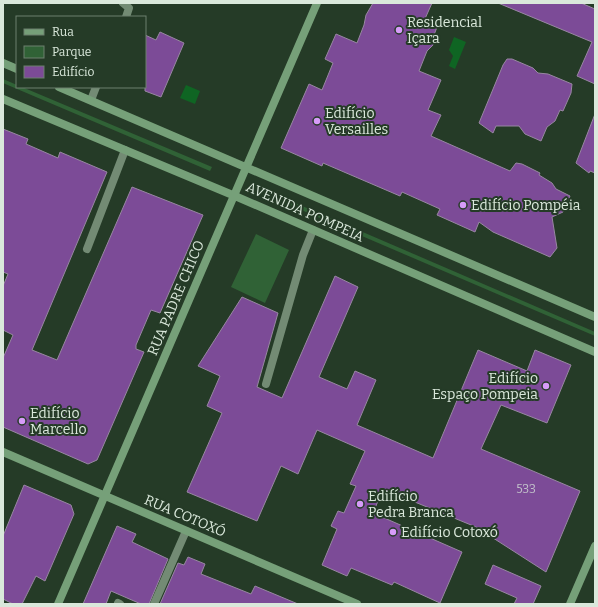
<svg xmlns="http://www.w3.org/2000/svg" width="598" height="607" viewBox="0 0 598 607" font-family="Bitter,serif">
<rect width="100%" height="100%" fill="#253b27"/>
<path fill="#306236" d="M 3,79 L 17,85 L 17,87 L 22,87 L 212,167 L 210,171 L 3,83 Z
M 286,199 L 595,332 L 595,336 L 285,203 Z
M 256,234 L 289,250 L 265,303 L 231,287 Z"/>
<path fill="#0f6523" d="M 454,37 L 466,42 L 455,69 L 449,66 L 453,56 L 449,50 Z
M 186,85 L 200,91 L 195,104 L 180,98 Z"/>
<path fill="#7c4b97" stroke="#9887a2" d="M 373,3 L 432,3 L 424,21 L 437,27 L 434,35 L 434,44 L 427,51 L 419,71 L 441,80 L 428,110 L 441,115 L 431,136 L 510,171 L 516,163 L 522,164 L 540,173 L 539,175 L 552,183 L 556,189 L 570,196 L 563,212 L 552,217 L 557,248 L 550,257 L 493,232 L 479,222 L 475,232 L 437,215 L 440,209 L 402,192 L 400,196 L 323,163 L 322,166 L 281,148 L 309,84 L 322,90 L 333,63 L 325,59 L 336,34 L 357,43 L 364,25 L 366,15 Z
M 498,3 L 581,3 L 595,9 L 595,84 L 577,76 L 592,42 Z
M 160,32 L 184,43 L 161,97 L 145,91 L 145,35 L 156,40 Z
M 507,59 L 512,59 L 533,68 L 538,73 L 548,74 L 572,84 L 571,93 L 563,111 L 560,110 L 555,121 L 547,127 L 541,141 L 525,134 L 519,126 L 496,126 L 493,133 L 479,123 L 503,65 Z
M 595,114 L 595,173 L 590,171 L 589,173 L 576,163 Z
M 3,129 L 28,139 L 26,144 L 58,158 L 60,152 L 107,172 L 32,350 L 57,360 L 132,187 L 203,215 L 160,313 L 151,310 L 136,345 L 136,349 L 144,352 L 97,460 L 88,464 L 3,427 L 3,358 L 13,335 L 3,330 L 3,286 L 8,274 L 3,272 Z
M 335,276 L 358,287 L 319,377 L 347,389 L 355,371 L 376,380 L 357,425 L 433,458 L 478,350 L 527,371 L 535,350 L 571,365 L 547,423 L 501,405 L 481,449 L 580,491 L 546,572 L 476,527 L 383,489 L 373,513 L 462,552 L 440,603 L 394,582 L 392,585 L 351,568 L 347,576 L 322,565 L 337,529 L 331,526 L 338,511 L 344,513 L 356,486 L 350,484 L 365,451 L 317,430 L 298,474 L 281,466 L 257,521 L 187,492 L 222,413 L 207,406 L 220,376 L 198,366 L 242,297 L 278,313 L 257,387 L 282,398 Z
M 24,485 L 71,505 L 74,514 L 45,581 L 36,576 L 22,604 L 13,604 L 3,599 L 3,536 Z
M 117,526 L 136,534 L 132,542 L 168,559 L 149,604 L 141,604 L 111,591 L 106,604 L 83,604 Z
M 188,557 L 205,564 L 201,574 L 251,594 L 255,586 L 298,604 L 160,604 L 178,563 L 184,565 Z
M 493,565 L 541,586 L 533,604 L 514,604 L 517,598 L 485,584 Z"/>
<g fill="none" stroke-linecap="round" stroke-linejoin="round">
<path stroke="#738b74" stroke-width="8" d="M 87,249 L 125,150
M 266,384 L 303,255 L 313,230"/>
<path stroke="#738b74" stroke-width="8" d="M 123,3 L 129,8 L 126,17
M 91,100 L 96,87
M 118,603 L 120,604
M 154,604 L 186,531"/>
<path stroke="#76a079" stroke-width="8" d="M 3,63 L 17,69
M 59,87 L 595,317
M 3,99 L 235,196 L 595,352
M 3,452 L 357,604
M 58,604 L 317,3
M 570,604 L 595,546"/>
</g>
<g fill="#d79bf9" stroke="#253b27" stroke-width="1.5">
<circle cx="399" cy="30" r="4"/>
<circle cx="317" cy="121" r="4"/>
<circle cx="463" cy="205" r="4"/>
<circle cx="546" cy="386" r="4"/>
<circle cx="22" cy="421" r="4"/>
<circle cx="360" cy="504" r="4"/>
<circle cx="393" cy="532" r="4"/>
</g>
<g text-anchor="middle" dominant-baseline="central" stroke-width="4" stroke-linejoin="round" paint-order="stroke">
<g font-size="12" fill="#c2c1ca">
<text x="526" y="489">533</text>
</g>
<g font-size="14" fill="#dae8db" stroke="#253b27" text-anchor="start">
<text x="407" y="22">Residencial<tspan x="407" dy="16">Içara</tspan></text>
<text x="325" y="113">Edifício<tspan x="325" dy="16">Versailles</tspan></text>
<text x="471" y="205">Edifício Pompéia</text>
<text x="538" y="378" text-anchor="end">Edifício<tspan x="538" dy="16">Espaço Pompeia</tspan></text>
<text x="30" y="413">Edifício<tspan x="30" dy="16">Marcello</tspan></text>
<text x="368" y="496">Edifício<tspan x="368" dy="16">Pedra Branca</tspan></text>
<text x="401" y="532">Edifício Cotoxó</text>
</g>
<g font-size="14" fill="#dae8db" stroke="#253b27">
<text transform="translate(305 212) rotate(24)">AVENIDA POMPEIA</text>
<text transform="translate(176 298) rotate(-67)">RUA PADRE CHICO</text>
<text transform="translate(185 516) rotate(23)">RUA COTOXÓ</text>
</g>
</g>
<rect width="598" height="607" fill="none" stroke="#dae8db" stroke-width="8"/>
<rect x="16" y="16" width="130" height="72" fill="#253b27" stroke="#6d806f"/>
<rect x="24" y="29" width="20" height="6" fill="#76a079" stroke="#6d806f"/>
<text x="52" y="36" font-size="12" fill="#dae8db">Rua</text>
<rect x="24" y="46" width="20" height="12" fill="#306236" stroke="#6d806f"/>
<text x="52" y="56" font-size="12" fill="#dae8db">Parque</text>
<rect x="24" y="66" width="20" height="12" fill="#7c4b97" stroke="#6d806f"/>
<text x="52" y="76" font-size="12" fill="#dae8db">Edifício</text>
</svg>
